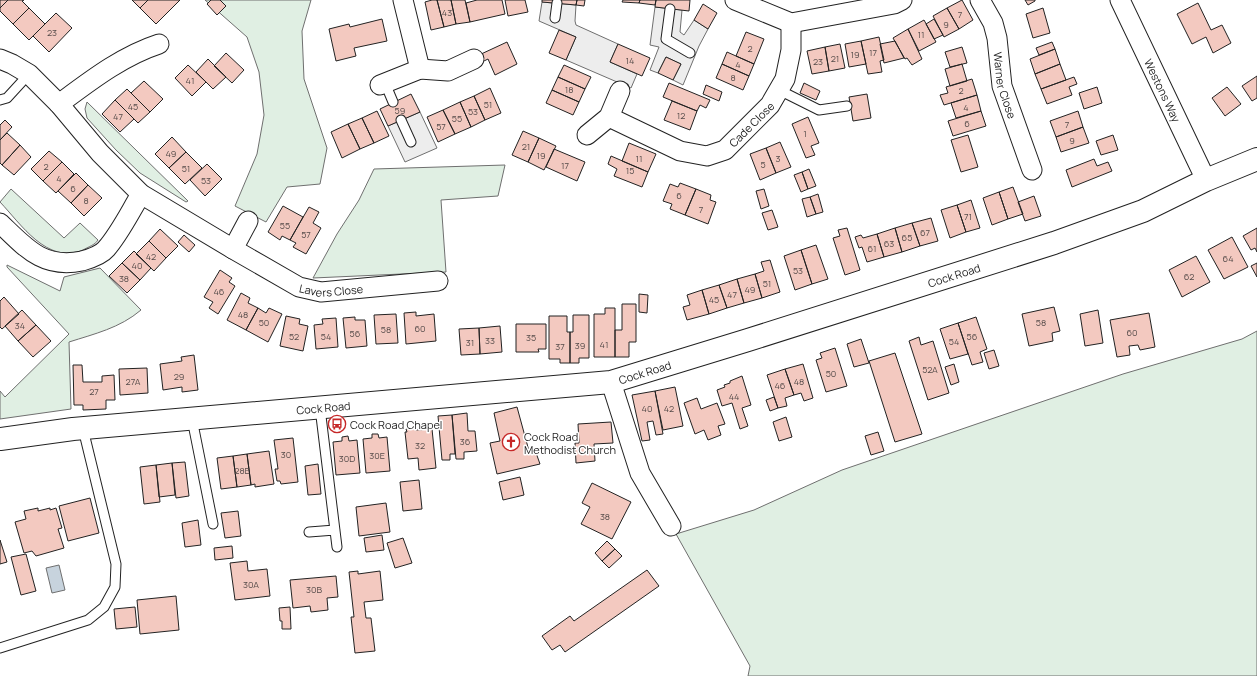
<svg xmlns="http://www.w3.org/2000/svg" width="1257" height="676" viewBox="0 0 1257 676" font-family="Manrope,sans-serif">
<rect width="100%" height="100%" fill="#fff"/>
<path fill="#e0efe3" stroke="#6f6f6f" d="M 205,0 L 311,0 L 302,31 L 304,79 L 327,148 L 320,184 L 287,187 L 266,222 L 235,206 L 257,154 L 264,115 L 259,72 L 247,37 Z
M 87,102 L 188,201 L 186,202 L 140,173 L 116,150 L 87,118 L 85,109 Z
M 505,165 L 498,196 L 441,200 L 446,272 L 313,278 L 337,234 L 359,200 L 374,169 Z
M 11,189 L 64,238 L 80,223 L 98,240 C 95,245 88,247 83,250 C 47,265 21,224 0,202 Z
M 7,265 L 60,291 L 64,277 L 100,268 L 141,310 C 120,328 94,334 69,342 L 71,409 L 0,419 L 0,391 L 5,397 L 69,334 L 7,267 Z
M 1257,331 L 1257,676 L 748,676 L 750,666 L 676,534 L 754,510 L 842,470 L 1123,374 L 1242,339 Z"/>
<path fill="#ededed" stroke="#6f6f6f" d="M 542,2 L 576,5 L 575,21 L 576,25 L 618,44 L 610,62 L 637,74 L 631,88 L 566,60 L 576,37 L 539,21 Z
M 655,7 L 682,10 L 680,32 L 684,35 L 694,20 L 708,29 L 699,46 L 683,85 L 673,80 L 681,64 L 666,57 L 658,73 L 650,70 L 659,47 L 650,45 Z
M 420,112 L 437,148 L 405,162 L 388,126 Z"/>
<path fill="#c7d3dd" stroke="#6f6f6f" d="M 59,565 L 65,590 L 52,593 L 46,568 Z"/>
<path fill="#f3c9c0" stroke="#222" d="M 0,0 L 8,0 L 0,8 Z
M 8,0 L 24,0 L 22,1 L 29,8 L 13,24 L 0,11 L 0,8 Z
M 132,0 L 148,0 L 140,8 Z
M 148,0 L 180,0 L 156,24 L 140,8 Z
M 211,0 L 220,0 L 226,6 L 217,15 L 207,4 Z
M 432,0 L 437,0 L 444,27 L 431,30 L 425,2 Z
M 437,0 L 451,0 L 456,24 L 444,27 Z
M 451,0 L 465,0 L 470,22 L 456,24 Z
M 477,0 L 502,0 L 505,14 L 470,22 L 466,3 Z
M 505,0 L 525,0 L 528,12 L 508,16 Z
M 542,0 L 577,0 L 576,5 L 542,2 Z
M 577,0 L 585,0 L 584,6 L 576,5 Z
M 623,0 L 640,0 L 639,3 L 622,2 Z
M 640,0 L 656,0 L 655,5 L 639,3 Z
M 656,0 L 690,0 L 689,11 L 655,7 Z
M 962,0 L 973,20 L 959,29 L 947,8 Z
M 1025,0 L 1035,0 L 1035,1 L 1028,5 Z
M 1198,3 L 1211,30 L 1222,25 L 1231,43 L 1213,53 L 1206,37 L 1192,44 L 1177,14 Z
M 703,4 L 717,13 L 708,29 L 694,20 Z
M 29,8 L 45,24 L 29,40 L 13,24 Z
M 947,8 L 959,29 L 944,37 L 933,16 Z
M 1043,8 L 1050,33 L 1033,38 L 1026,14 Z
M 56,13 L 72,28 L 49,52 L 33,36 Z
M 382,19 L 387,41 L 354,48 L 356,56 L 336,61 L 329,29 L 349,24 L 350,27 Z
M 934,19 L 943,35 L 934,39 L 926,24 Z
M 924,20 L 936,42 L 919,51 L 908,29 Z
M 908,29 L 922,59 L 912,65 L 907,58 L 905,59 L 893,38 Z
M 559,30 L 576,37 L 566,60 L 549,53 Z
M 746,32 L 764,39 L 754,64 L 736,56 Z
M 879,37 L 884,60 L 880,61 L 882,72 L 868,74 L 861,41 Z
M 861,41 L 866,64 L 849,67 L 845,44 Z
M 895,41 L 904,58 L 884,63 L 880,44 Z
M 507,42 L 517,64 L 495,75 L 488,59 L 482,62 L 479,55 Z
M 1052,42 L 1055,49 L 1039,55 L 1036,48 Z
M 618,44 L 650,58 L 642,76 L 610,62 Z
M 840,44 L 845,68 L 829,71 L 825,47 Z
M 825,47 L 829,71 L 812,74 L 807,51 Z
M 962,47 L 967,63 L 950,67 L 945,52 Z
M 1055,49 L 1060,64 L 1035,74 L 1030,59 Z
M 727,52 L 754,64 L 749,76 L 722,64 Z
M 226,53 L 244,70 L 232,83 L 214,66 Z
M 666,57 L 681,64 L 673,80 L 658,73 Z
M 208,59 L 226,77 L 213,89 L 196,72 Z
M 722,64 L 749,76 L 743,90 L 716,78 Z
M 962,64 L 967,81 L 950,86 L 945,69 Z
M 1060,64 L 1066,80 L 1041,89 L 1035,74 Z
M 188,65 L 206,82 L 192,96 L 175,78 Z
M 564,65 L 591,77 L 585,89 L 558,77 Z
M 1257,76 L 1257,98 L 1252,101 L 1242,86 Z
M 558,77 L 585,89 L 579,102 L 552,90 Z
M 1074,77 L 1077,84 L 1069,87 L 1072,95 L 1047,104 L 1041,89 Z
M 972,79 L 977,95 L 944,105 L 940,95 L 948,93 L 946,87 Z
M 144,81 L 163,99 L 150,112 L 131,93 Z
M 669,83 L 710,100 L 706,108 L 700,105 L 697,111 L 663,97 Z
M 804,83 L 820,91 L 816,100 L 800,93 Z
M 706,85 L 722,92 L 719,101 L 703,94 Z
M 1097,87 L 1102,103 L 1084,109 L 1079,93 Z
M 1227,87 L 1241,104 L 1225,116 L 1212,98 Z
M 490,88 L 501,113 L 485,120 L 474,96 Z
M 127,89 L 150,112 L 138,123 L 115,100 Z
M 552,90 L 579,102 L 573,115 L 546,103 Z
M 411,94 L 420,112 L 388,126 L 380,109 Z
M 867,94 L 871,118 L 853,121 L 849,97 Z
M 977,95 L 981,111 L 956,118 L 951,103 Z
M 474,96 L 485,120 L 471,127 L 460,102 Z
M 115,100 L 134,119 L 120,132 L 102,114 Z
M 672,101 L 697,111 L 690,130 L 664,120 Z
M 460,102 L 471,127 L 455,134 L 443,110 Z
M 443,110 L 455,134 L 438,142 L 427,117 Z
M 377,111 L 389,136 L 374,143 L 362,118 Z
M 981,111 L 986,126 L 953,136 L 948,121 Z
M 1078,111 L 1083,127 L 1056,137 L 1050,121 Z
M 808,117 L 819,143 L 811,146 L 815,155 L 806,158 L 792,124 Z
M 362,118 L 374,143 L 360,149 L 348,124 Z
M 5,120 L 12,127 L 0,140 L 0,125 Z
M 348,124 L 360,149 L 342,158 L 331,132 Z
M 1083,127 L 1089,143 L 1061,152 L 1056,137 Z
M 523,131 L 539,138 L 528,162 L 512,155 Z
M 7,133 L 20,145 L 2,165 L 0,163 L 0,140 Z
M 968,135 L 978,167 L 961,172 L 951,140 Z
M 1113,135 L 1118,150 L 1101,155 L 1096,141 Z
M 172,137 L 186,152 L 169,168 L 155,154 Z
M 539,138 L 556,146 L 544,170 L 528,162 Z
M 780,142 L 791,167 L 776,173 L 766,148 Z
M 629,143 L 656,154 L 648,172 L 622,161 Z
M 20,145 L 31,157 L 14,175 L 2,165 Z
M 766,148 L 776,173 L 760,180 L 750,154 Z
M 554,149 L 585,162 L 577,181 L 546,167 Z
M 49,151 L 62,162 L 43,181 L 31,169 Z
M 186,152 L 202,168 L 185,184 L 169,168 Z
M 611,156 L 648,172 L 642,187 L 614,176 L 617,169 L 608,164 Z
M 1094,159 L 1097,166 L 1108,162 L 1112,171 L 1072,187 L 1066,170 Z
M 62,162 L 74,174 L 56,193 L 43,181 Z
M 207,164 L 222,179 L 205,196 L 190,180 Z
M 809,169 L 816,186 L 808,189 L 802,172 Z
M 802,172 L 808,189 L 801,192 L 794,175 Z
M 76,173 L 88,185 L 71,203 L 58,191 Z
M 680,183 L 696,189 L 685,215 L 670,209 L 672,204 L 663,201 L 670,184 L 678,187 Z
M 88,185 L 102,198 L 84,216 L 71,203 Z
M 1013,187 L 1023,214 L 1008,219 L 999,192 Z
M 696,189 L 711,195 L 710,200 L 716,202 L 708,224 L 685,215 Z
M 764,189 L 769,206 L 761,209 L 756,191 Z
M 999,192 L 1008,219 L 992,225 L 983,198 Z
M 818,194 L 823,212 L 816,214 L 810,197 Z
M 1034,196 L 1041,216 L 1025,221 L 1018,202 Z
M 810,197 L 816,214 L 807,217 L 802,199 Z
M 971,200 L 980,228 L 966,232 L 957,205 Z
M 957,205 L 966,232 L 950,238 L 941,210 Z
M 283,206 L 303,217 L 290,240 L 282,236 L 280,240 L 268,232 Z
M 309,207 L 319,212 L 313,223 L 321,228 L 306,254 L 293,247 L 296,243 L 290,240 Z
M 772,210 L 778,227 L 768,230 L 762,213 Z
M 931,218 L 938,241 L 920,246 L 912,223 Z
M 912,223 L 920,246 L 902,252 L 895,228 Z
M 847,228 L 860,270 L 845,275 L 833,238 L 840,236 L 838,230 Z
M 895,228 L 902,252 L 884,257 L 877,234 Z
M 1257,228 L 1257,252 L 1255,248 L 1251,250 L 1243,236 Z
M 160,229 L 178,246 L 166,258 L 149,241 Z
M 877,234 L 884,257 L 867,262 L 862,247 L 859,248 L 855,237 L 861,235 L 863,238 Z
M 184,235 L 195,245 L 189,252 L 178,242 Z
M 1232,237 L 1248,267 L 1224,279 L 1208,250 Z
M 149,241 L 166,258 L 154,271 L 136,254 Z
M 816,245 L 828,279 L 812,284 L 801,250 Z
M 801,250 L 812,284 L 795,290 L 784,256 Z
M 134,251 L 151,268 L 140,280 L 122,263 Z
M 1196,256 L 1210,282 L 1182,297 L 1169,270 Z
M 770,260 L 780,292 L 762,298 L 755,274 L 764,271 L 761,262 Z
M 122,263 L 140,280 L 127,293 L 109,276 Z
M 1257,263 L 1257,277 L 1251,266 Z
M 220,270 L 232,278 L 229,282 L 235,286 L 218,314 L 209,308 L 213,302 L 204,297 Z
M 755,274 L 762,298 L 744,303 L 737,279 Z
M 737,279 L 744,303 L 727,308 L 719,285 Z
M 719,285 L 727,308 L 709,314 L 702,290 Z
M 702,290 L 709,314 L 687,320 L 683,307 L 690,305 L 687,295 Z
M 241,293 L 250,298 L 248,303 L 258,308 L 246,330 L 227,320 Z
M 639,294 L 648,295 L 647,313 L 639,312 Z
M 4,297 L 19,314 L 2,329 L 0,327 L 0,301 Z
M 622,304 L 636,304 L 636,342 L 629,342 L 629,357 L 615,357 L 615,330 L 622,330 Z
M 1054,307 L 1060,331 L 1052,333 L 1053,341 L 1029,346 L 1022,314 Z
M 258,308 L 266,313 L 269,308 L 282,314 L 268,342 L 246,330 Z
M 605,308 L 615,308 L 615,357 L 594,357 L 594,314 L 605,314 Z
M 22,310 L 36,325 L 18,341 L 5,326 Z
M 1098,310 L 1103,343 L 1085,346 L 1080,314 Z
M 416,312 L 416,316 L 434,314 L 436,341 L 406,344 L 404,313 Z
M 1149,313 L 1155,347 L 1140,350 L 1138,345 L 1129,346 L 1130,355 L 1117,357 L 1110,320 Z
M 396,314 L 398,343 L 376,344 L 374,315 Z
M 573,315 L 589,315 L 589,358 L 579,358 L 579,363 L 570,363 L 570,332 L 573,332 Z
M 286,316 L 300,319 L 299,324 L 308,326 L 303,351 L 280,346 Z
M 549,316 L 567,316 L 567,332 L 570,332 L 570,363 L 560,363 L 560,359 L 549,359 Z
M 355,317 L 355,320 L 365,320 L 367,346 L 346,348 L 343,318 Z
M 976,317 L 987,349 L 980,352 L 983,362 L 972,365 L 958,323 Z
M 336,318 L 338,347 L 316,349 L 314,325 L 323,324 L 322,319 Z
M 958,323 L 968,354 L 950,359 L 940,329 Z
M 516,324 L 546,324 L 546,349 L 538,349 L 539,352 L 516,352 Z
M 36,325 L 51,341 L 33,357 L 18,341 Z
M 500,326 L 502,352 L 480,354 L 479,328 Z
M 479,328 L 480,354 L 461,355 L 459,329 Z
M 919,337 L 921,345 L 933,341 L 949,393 L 928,400 L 909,341 Z
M 861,339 L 869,363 L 854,367 L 847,344 Z
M 835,348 L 847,386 L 826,392 L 816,360 L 822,358 L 820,353 Z
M 994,350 L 999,366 L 989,369 L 984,353 Z
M 895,353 L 922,434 L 895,442 L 869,361 Z
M 194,355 L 198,390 L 182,392 L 182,387 L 163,390 L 160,364 L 182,361 L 181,357 Z
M 803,364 L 813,398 L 804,401 L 801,393 L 794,395 L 785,369 Z
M 954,364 L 959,382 L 951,385 L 945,367 Z
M 73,365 L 82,365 L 83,382 L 102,382 L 102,376 L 114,375 L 115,400 L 106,400 L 106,409 L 83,410 L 83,405 L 74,405 Z
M 147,368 L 148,393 L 120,395 L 119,369 Z
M 785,369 L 794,395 L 785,398 L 787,406 L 778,408 L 767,375 Z
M 742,376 L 751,405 L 742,408 L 748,426 L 740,429 L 732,403 L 722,406 L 717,390 L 725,387 L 724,385 L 730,383 L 730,381 Z
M 675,387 L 683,426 L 663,430 L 655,391 Z
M 655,391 L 663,434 L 656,435 L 653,421 L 647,422 L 650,440 L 642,441 L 632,395 Z
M 774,397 L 778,408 L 770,411 L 766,400 Z
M 697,398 L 701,409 L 717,403 L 725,424 L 718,426 L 721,435 L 708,440 L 704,430 L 695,434 L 684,403 Z
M 517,407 L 529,451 L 535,450 L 540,464 L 497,474 L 490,443 L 500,441 L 494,413 Z
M 467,413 L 468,431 L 475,431 L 477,451 L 464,452 L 464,459 L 456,459 L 452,415 Z
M 452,415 L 455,454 L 450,454 L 450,460 L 442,460 L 438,416 Z
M 786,417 L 792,437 L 779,441 L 773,422 Z
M 611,422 L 613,443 L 594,444 L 595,461 L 576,463 L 575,443 L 579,443 L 578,424 Z
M 416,427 L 416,430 L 432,429 L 436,468 L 419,470 L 418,458 L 408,459 L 405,432 L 407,432 L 406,429 Z
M 878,432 L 884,451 L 871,455 L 865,436 Z
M 372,434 L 378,434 L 379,438 L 387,437 L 390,471 L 366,473 L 363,439 L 372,438 Z
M 348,436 L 349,441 L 357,440 L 360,473 L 336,475 L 333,442 L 342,441 L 342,437 Z
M 293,438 L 298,482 L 281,484 L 280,481 L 277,481 L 275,469 L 278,469 L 274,440 Z
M 269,451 L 274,484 L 255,487 L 255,484 L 251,485 L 247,454 Z
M 247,454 L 251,485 L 237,487 L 233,456 Z
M 233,456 L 237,487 L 221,489 L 217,458 Z
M 185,462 L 189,496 L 176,498 L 172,463 Z
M 172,463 L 175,495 L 159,497 L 156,465 Z
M 318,464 L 321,494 L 308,495 L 305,466 Z
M 156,465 L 160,502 L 144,504 L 140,467 Z
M 520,477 L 524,495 L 503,500 L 499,482 Z
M 419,480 L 422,509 L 403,511 L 400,482 Z
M 592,483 L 631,502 L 612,539 L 581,524 L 590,507 L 582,503 Z
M 90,498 L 99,533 L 68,541 L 59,506 Z
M 386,503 L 390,532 L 359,536 L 356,507 Z
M 38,508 L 38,511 L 50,508 L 50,510 L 56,508 L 62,528 L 58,529 L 64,548 L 36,556 L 32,551 L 24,553 L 15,522 L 26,519 L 24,511 Z
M 238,511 L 241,536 L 225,538 L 221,513 Z
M 198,520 L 201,545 L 185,547 L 182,523 Z
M 382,535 L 384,550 L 366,552 L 364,538 Z
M 403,538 L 412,563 L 395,568 L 387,543 Z
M 0,540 L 7,562 L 0,564 Z
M 607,541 L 615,549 L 602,561 L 595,553 Z
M 232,546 L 233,558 L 215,560 L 214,548 Z
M 615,549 L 622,556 L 609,568 L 602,561 Z
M 26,554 L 36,591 L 21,595 L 11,557 Z
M 247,561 L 248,571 L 267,569 L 270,596 L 235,600 L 230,563 Z
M 647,570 L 659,586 L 565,652 L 560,645 L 552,650 L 542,636 L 570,616 L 574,621 Z
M 358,571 L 358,574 L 380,571 L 383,600 L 364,602 L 366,618 L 371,618 L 375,651 L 355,653 L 351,617 L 354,617 L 349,572 Z
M 336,576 L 338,597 L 327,598 L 328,610 L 311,612 L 310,606 L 293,608 L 290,580 Z
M 176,596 L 179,630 L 140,634 L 137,600 Z
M 135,607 L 137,627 L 116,629 L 114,609 Z
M 290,607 L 291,629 L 282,629 L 282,621 L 280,621 L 279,608 Z"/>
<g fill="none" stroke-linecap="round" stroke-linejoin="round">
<defs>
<path id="lane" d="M 670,9 L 666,39 L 690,53
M 555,18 L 557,3
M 385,83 L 393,102
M 779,90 L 819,110 L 847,106
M 0,100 L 7,98 L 29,74
M 401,120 L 411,142
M 320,408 L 337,547
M 192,419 L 213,524
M 309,532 L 335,530
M 0,648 L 88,620 L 104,607 L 115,587 L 116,564 L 83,429"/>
<g id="street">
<path d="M 403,0 L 420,69"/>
<path d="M 735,0 L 791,23 L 894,4 L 902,0"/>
<path id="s1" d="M 980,0 L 993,23 L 997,38 L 1002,86 L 1032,170"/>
<path id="s2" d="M 1120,0 L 1206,180"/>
<path id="s3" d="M 0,59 L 12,64 L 29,74 L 59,104 L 100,153 L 141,194 L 233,249 L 299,287 L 321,292 L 438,281"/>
<path d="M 380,85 L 420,69 L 448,71 L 474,59"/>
<path d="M 59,104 C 90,81 122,56 159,44"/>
<path id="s4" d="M 609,117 L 680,151 L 707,156 L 725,150 L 770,105 L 785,79 L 791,50 L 791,23"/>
<path d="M 587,135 L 609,117 L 620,91"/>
<path d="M 0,223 C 26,248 43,269 82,261 C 89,259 101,255 106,249 C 120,233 130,212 141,194"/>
<path d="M 233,249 L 248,221"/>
<path d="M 611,382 L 640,473 L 671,526"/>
</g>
<g id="secondary">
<path id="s5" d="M 0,439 L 73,429 L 611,382 L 748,340 L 1054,243 L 1143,211 L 1206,180 L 1257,159"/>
</g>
</defs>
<use href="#lane" stroke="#222" stroke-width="11"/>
<use href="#street" stroke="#222" stroke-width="21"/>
<use href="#secondary" stroke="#222" stroke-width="24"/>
<use href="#lane" stroke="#fff" stroke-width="9"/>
<use href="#street" stroke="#fff" stroke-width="19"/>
<use href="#secondary" stroke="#fff" stroke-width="22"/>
</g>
<defs>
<symbol id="bus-ring" viewBox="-11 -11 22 22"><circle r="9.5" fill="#fff" stroke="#c62828" stroke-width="1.5"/><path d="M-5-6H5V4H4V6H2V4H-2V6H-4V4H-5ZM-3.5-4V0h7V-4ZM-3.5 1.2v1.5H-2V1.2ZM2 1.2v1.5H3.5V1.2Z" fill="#c62828"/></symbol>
<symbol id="church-ring" viewBox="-11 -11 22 22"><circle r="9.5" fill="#fff" stroke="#c62828" stroke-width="1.5"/><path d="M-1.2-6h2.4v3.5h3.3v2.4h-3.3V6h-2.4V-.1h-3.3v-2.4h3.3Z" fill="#c62828"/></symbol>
</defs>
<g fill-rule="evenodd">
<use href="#bus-ring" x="327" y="414" width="20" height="20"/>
<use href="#church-ring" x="501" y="432" width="20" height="20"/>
</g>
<g text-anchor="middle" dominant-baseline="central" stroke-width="3" stroke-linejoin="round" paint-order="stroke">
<g font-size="9" fill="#564c4a">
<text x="447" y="12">43</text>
<text x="960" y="14">7</text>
<text x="946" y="24">9</text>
<text x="52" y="32">23</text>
<text x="921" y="34">11</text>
<text x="750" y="48">2</text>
<text x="873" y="52">17</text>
<text x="855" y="54">19</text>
<text x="835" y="58">21</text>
<text x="630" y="60">14</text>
<text x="818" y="61">23</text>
<text x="738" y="64">4</text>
<text x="733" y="77">8</text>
<text x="190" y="80">41</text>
<text x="569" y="89">18</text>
<text x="961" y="90">2</text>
<text x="488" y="104">51</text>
<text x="133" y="106">45</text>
<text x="966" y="107">4</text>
<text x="400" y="110">59</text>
<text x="473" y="111">53</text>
<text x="681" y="115">12</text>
<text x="118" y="116">47</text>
<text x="457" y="118">55</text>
<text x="967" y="123">6</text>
<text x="1067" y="124">7</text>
<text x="441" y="126">57</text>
<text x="805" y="133">1</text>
<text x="1072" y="140">9</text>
<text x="526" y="146">21</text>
<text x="171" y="153">49</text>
<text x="541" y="155">19</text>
<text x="639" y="158">11</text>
<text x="778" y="158">3</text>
<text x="763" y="164">5</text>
<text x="565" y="165">17</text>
<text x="46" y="166">2</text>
<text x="186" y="168">51</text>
<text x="630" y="170">15</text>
<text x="59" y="178">4</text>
<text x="206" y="180">53</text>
<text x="73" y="188">6</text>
<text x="679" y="195">6</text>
<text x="86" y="200">8</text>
<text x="701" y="209">7</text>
<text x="968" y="216">71</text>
<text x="285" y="225">55</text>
<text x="925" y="232">67</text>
<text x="306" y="234">57</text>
<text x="907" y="237">65</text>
<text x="889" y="243">63</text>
<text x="872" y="248">61</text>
<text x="151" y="256">42</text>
<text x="1228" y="258">64</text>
<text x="137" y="265">40</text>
<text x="798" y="270">53</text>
<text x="1189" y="276">62</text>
<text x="124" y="278">38</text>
<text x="767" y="283">51</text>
<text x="750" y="289">49</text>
<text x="219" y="291">46</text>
<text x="732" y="294">47</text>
<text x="714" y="299">45</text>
<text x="243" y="314">48</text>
<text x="264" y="322">50</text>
<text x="1041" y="322">58</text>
<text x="20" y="325">34</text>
<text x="420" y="328">60</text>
<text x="386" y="329">58</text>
<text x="1132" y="332">60</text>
<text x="355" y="333">56</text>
<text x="294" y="336">52</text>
<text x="326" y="336">54</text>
<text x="972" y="336">56</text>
<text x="531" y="337">35</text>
<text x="490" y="340">33</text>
<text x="954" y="341">54</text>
<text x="470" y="342">31</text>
<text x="604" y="344">41</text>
<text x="580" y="345">39</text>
<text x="560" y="346">37</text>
<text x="930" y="369">52A</text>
<text x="831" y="373">50</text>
<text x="179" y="376">29</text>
<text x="133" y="381">27A</text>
<text x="799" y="381">48</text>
<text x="780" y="385">46</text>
<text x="94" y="391">27</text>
<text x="734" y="396">44</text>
<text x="647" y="408">40</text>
<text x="669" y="408">42</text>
<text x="465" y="441">36</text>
<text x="420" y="445">32</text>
<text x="286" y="454">30</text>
<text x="377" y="455">30E</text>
<text x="347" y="458">30D</text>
<text x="242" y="470">28E</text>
<text x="605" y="516">38</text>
<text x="251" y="584">30A</text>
<text x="314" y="589">30B</text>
</g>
<g font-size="11" fill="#222" stroke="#fff">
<text stroke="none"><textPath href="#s1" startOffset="90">Warner Close</textPath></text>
<text stroke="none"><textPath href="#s2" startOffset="100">Westons Way</textPath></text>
<text stroke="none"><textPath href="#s4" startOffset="162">Cade Close</textPath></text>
<text stroke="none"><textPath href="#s5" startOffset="973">Cock Road</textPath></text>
<text stroke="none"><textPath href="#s3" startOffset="413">Lavers Close</textPath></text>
<text stroke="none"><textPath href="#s5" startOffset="649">Cock Road</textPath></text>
<text stroke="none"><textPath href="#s5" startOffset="325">Cock Road</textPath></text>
</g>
<g font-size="11" fill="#222" stroke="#fff" text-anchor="start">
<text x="350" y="424">Cock Road Chapel</text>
<text x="524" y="436">Cock Road<tspan x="524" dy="13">Methodist Church</tspan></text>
</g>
</g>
</svg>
